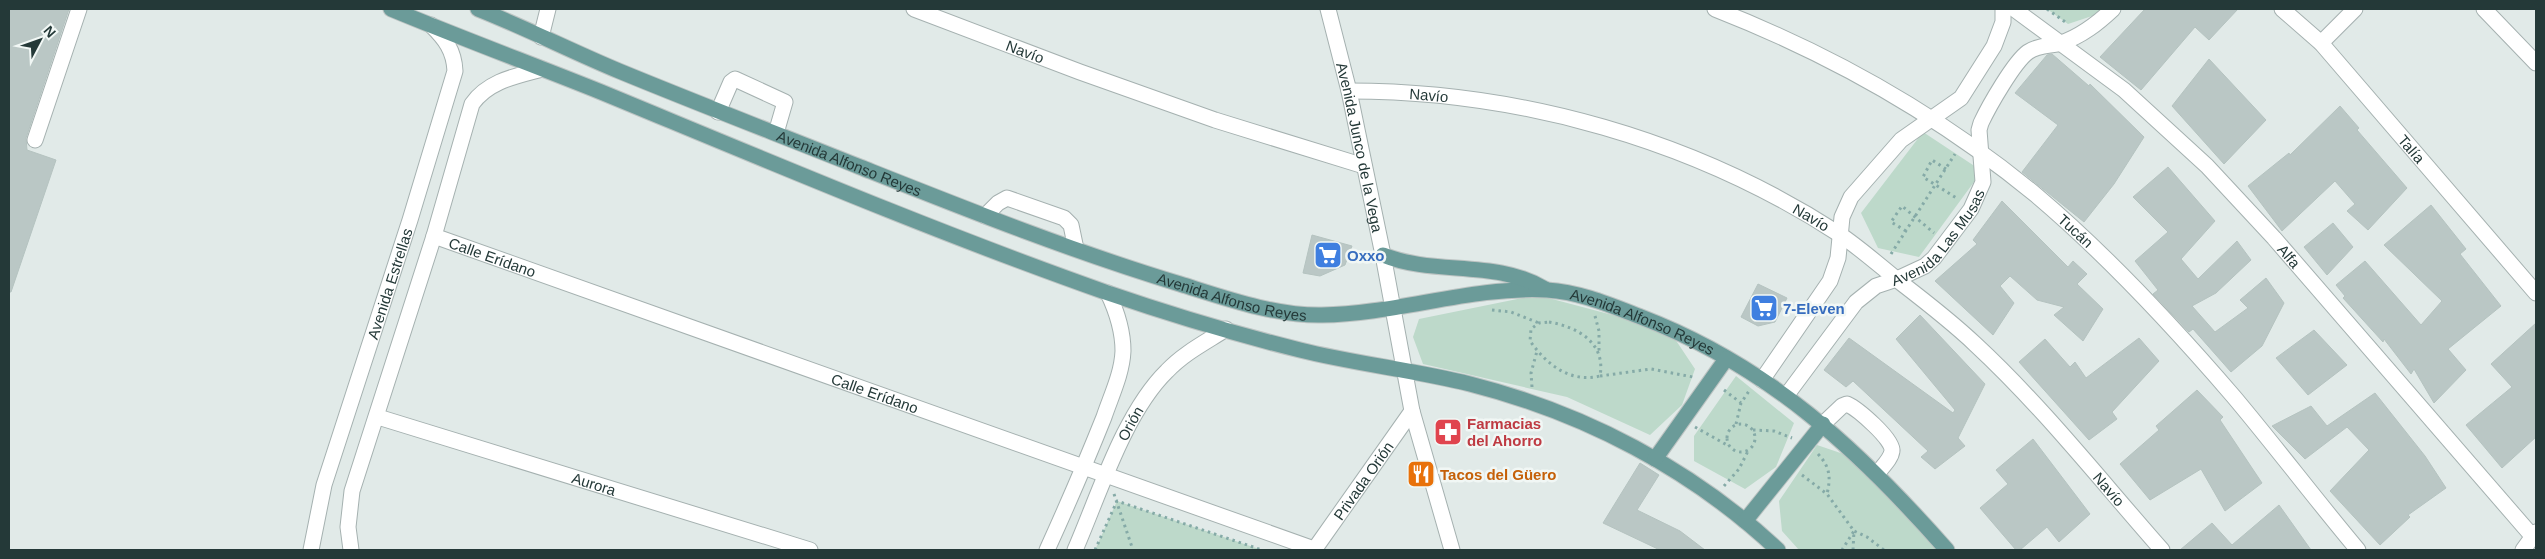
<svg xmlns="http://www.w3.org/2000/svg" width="2545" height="559" viewBox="0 0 2545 559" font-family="Helvetica,sans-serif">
<rect width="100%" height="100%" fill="#e1eae8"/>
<path fill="#bdd9ca" d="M 2047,9 L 2101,9 L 2098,14 L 2068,24 Z
M 1923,132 L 1982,171 L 1919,257 L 1878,248 L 1861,213 Z
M 1537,295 L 1669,330 L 1695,369 L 1682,405 L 1650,435 L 1567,397 L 1423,364 L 1413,337 L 1419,319 Z
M 1736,376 L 1794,423 L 1776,467 L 1745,489 L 1694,461 L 1694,436 Z
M 1817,445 L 1864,461 L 1941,550 L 1799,550 L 1782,531 L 1779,501 Z
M 1117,501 L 1262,550 L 1095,550 Z"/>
<path fill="#bac7c5" stroke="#b5c3c0" d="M 9,9 L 69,9 L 26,138 L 27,150 L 56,160 L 11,292 L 9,292 Z
M 2145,9 L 2238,9 L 2209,40 L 2195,27 L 2141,90 L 2100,57 Z
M 2052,54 L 2089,86 L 2090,84 L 2144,137 L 2114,184 L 2084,222 L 2022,172 L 2058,125 L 2015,93 L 2047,55 Z
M 2209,59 L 2266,120 L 2224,164 L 2172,106 Z
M 2340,106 L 2359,128 L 2357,130 L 2407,188 L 2368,230 L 2347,211 L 2355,204 L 2335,181 L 2282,231 L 2248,186 L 2289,153 L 2290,155 Z
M 2168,167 L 2215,221 L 2181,259 L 2198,279 L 2237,241 L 2251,260 L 2216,293 L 2192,306 L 2215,332 L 2248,308 L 2240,300 L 2266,278 L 2284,303 L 2262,346 L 2231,372 L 2193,329 L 2189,332 L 2153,294 L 2158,290 L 2135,261 L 2168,232 L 2133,197 Z
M 2002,201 L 2068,267 L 2073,261 L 2087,274 L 2077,284 L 2103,309 L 2083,341 L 2054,315 L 2064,307 L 2037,300 L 2010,276 L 2000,286 L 2014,303 L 1993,335 L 1935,281 L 1977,244 L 1973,240 Z
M 2431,205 L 2466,249 L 2460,254 L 2501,306 L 2448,349 L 2466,370 L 2434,403 L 2414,369 L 2411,374 L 2384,339 L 2383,342 L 2343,298 L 2345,296 L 2336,285 L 2365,261 L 2421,325 L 2442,301 L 2384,245 Z
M 2333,223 L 2353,247 L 2327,275 L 2304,247 Z
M 1312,235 L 1352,246 L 1345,265 L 1320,276 L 1303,273 Z
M 1758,284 L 1787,298 L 1775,322 L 1758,326 L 1741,317 Z
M 1920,315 L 1985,384 L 1958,438 L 1965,446 L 1935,469 L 1921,457 L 1928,451 L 1853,381 L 1846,387 L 1824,370 L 1849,338 L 1953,413 L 1955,410 L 1896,339 Z
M 2536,323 L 2536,437 L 2502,468 L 2466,425 L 2512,387 L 2491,364 Z
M 2314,330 L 2347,365 L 2308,395 L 2276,358 Z
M 2139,338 L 2159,361 L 2112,412 L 2117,419 L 2089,440 L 2019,362 L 2045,339 L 2070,367 L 2075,362 L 2086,378 Z
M 2197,390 L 2223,417 L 2220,420 L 2262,483 L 2225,511 L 2201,469 L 2150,500 L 2120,464 L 2159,430 L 2156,426 Z
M 2375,393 L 2425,456 L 2446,488 L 2408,515 L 2410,517 L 2380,545 L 2330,491 L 2369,450 L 2347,427 L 2305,459 L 2272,426 L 2311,406 L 2327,426 Z
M 2033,439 L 2090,514 L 2059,542 L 2047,527 L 2020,550 L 2016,550 L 1980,508 L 2008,484 L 1996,470 Z
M 1640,463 L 1659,475 L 1637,510 L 1680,531 L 1705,550 L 1660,550 L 1603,523 Z
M 2279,505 L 2311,550 L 2180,550 L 2212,523 L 2232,545 Z"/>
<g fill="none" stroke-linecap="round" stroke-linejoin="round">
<defs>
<g id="minor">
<path id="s1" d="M 914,9 L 1080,72 L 1215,120 L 1364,166"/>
<path id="s2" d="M 1328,9 L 1349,91 L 1383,255 L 1412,411 L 1452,550"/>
<path id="s3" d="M 1715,9 C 1830,54 1940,116 2036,195 C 2107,255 2173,326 2234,397 C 2276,447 2316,500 2358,550"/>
<path id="s4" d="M 2014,9 L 2124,90 L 2207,166 L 2274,238 L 2533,537"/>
<path id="s5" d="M 2282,9 L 2321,43 L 2536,293"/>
<path d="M 2484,9 L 2536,63"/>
<path d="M 541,37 L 548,9"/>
<path d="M 2321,43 L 2355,9"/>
<path id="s6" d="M 1349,91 C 1520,91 1694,140 1839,234 C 1860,248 1880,266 1900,282 C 1926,302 1952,322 1975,344 C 2043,407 2101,481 2162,550"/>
<path d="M 718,112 L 731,82 L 735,79 L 785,102 L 776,133"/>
<path d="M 35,140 L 79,9"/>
<path d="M 985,216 L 998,203 L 1007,198 L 1064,218 L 1071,225 L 1076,249"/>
<path id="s7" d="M 434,236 L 1314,549"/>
<path d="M 1762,380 L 1830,281 L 1838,258 L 1842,217 L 1851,197 L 1901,140 L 1961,98 L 1994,46 L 2003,22 L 2003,9"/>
<path id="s8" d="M 1786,396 L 1856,302 L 1876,286 L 1897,279 L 1925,266 L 1934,258 L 1971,209 L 1983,182 L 1979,130 L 1981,123 C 1989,106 2014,62 2028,52 C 2038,45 2050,46 2061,43 C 2082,36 2098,23 2113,9"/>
<path id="s9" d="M 378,417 L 810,550"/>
<path d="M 1823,424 L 1842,406 L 1847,404 C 1858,409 1894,440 1892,451 C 1891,459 1882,467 1877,474"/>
<path id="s10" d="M 311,550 L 324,485 L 410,220 L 455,71 C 454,50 445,39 431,25"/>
<path d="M 351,550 L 348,527 L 352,491 L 434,236 L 472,104 C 488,81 516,76 542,69"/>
<path d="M 1047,550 C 1067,506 1086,462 1104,417 C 1111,396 1122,374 1123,351 C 1123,330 1117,312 1108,293"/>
<path id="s11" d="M 1075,550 C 1099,495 1124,413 1167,371 C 1184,353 1206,342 1226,329"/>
<path id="s12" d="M 1314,550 L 1412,411"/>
<path d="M 2523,550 L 2536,532"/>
</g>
<g id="major">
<path d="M 391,9 C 461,38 531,64 601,92 C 768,161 935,232 1105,292 C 1169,314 1235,334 1300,350 C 1356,364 1414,370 1470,384 C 1584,413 1692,469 1778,550"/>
<path id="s13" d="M 478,9 C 526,28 571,51 619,71 C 699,104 780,135 860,167 C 966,209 1071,251 1180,284 C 1225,298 1275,316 1322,315 C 1397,314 1472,286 1547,290 C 1580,292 1610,305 1641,317 C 1769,366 1858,449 1947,550"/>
<path d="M 1383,255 C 1435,276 1496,259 1545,289"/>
<path d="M 1655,459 L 1726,359"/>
<path d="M 1745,521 L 1823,424"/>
</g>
</defs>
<use href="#minor" stroke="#a5b1b0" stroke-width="17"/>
<use href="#major" stroke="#bdc4c3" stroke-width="17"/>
<path stroke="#85aaa7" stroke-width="3" stroke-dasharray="2.5 4" stroke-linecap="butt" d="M 2047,9 L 2068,24
M 1946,169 L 1932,160 L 1923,177 L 1958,199
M 1906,231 L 1891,222 L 1902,206 L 1934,233
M 1891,254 L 1955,154
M 1492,310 L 1511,312 L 1539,323
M 1595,316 L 1599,331 L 1599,352
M 1549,322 C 1578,327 1606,343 1600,376 C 1570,383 1547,365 1530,341 L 1531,329 L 1539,323 Z
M 1600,376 L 1651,369 L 1693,377
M 1532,387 L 1531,373 L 1537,351
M 1724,390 L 1741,403
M1727 438a14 14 0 1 1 28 0a14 14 0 1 1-28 0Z
M 1736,424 L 1741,403 L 1749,391
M 1695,427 L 1727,445
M 1753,430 L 1774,431 L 1792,438
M 1818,454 C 1830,467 1831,477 1827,494
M 1802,475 L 1827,494 L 1854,531 L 1842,550
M 1724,486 L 1739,469 L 1748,451
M 1114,494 L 1133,550
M 1095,550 L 1117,501 L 1262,550
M 1853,550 L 1854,531 L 1867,537 L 1884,550"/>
<use href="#minor" stroke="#fff" stroke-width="15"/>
<use href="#major" stroke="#6b9b99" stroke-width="15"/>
</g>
<defs>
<symbol id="supermarket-square" viewBox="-11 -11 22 22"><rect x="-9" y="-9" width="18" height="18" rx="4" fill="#3f7fe0" stroke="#f1f7f5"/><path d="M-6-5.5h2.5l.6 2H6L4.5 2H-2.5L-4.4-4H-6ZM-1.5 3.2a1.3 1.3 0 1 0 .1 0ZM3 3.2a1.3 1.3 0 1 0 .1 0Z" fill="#fff"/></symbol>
<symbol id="pharmacy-square" viewBox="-11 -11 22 22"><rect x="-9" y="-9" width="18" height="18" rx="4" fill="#e0444e" stroke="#f1f7f5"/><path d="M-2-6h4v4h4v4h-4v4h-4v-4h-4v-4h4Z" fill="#fff"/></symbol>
<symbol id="restaurant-square" viewBox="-11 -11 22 22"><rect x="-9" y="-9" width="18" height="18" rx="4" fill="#e8710a" stroke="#f1f7f5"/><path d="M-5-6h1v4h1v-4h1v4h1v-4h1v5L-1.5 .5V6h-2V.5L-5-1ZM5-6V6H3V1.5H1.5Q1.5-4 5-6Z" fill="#fff"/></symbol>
</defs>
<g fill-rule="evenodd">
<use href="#supermarket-square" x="1312" y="239" width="32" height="32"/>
<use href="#supermarket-square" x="1748" y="292" width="32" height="32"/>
<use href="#pharmacy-square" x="1432" y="416" width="32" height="32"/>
<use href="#restaurant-square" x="1405" y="458" width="32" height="32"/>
</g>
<g text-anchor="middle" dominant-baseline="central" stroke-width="5" stroke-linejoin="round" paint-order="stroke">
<g font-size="15" fill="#243938" stroke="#f1f7f5">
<text stroke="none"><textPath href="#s1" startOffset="119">Navío</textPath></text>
<text stroke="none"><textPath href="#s6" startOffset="80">Navío</textPath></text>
<text stroke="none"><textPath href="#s2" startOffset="142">Avenida Junco de la Vega</textPath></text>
<text stroke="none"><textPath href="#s5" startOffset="191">Talía</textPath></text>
<text stroke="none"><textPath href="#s13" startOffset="402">Avenida Alfonso Reyes</textPath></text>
<text stroke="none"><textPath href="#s6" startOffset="485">Navío</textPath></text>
<text stroke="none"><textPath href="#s3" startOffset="426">Tucán</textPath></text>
<text stroke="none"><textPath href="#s8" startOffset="225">Avenida Las Musas</textPath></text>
<text stroke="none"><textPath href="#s4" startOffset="371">Alfa</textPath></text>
<text stroke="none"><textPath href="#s7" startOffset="62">Calle Erídano</textPath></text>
<text stroke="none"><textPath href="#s10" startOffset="278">Avenida Estrellas</textPath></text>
<text stroke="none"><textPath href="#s13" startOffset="808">Avenida Alfonso Reyes</textPath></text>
<text stroke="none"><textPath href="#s13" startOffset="1228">Avenida Alfonso Reyes</textPath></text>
<text stroke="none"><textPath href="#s7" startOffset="468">Calle Erídano</textPath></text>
<text stroke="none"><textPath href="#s11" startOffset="138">Orión</textPath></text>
<text stroke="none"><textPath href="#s12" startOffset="85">Privada Orión</textPath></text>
<text stroke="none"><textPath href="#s9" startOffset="226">Aurora</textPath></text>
<text stroke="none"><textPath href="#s6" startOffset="890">Navío</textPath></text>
</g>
<g font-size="15" font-weight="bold" fill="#366cbe" stroke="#f1f7f5" text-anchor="start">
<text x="1347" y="255">Oxxo</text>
<text x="1783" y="308">7-Eleven</text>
</g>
<g font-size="15" font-weight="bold" fill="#be3a42" stroke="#f1f7f5" text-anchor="start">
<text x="1467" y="423">Farmacias<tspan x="1467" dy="17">del Ahorro</tspan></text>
</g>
<g font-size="15" font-weight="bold" fill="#c56008" stroke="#f1f7f5" text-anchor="start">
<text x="1440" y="474">Tacos del Güero</text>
</g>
</g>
<rect width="2545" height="559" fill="none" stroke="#243938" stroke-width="20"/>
<g transform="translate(40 40) rotate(49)" stroke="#f1f7f5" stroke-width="4" paint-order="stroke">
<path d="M0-4L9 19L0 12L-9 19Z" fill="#243938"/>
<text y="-8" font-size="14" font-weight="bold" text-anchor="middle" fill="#243938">N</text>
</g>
</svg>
